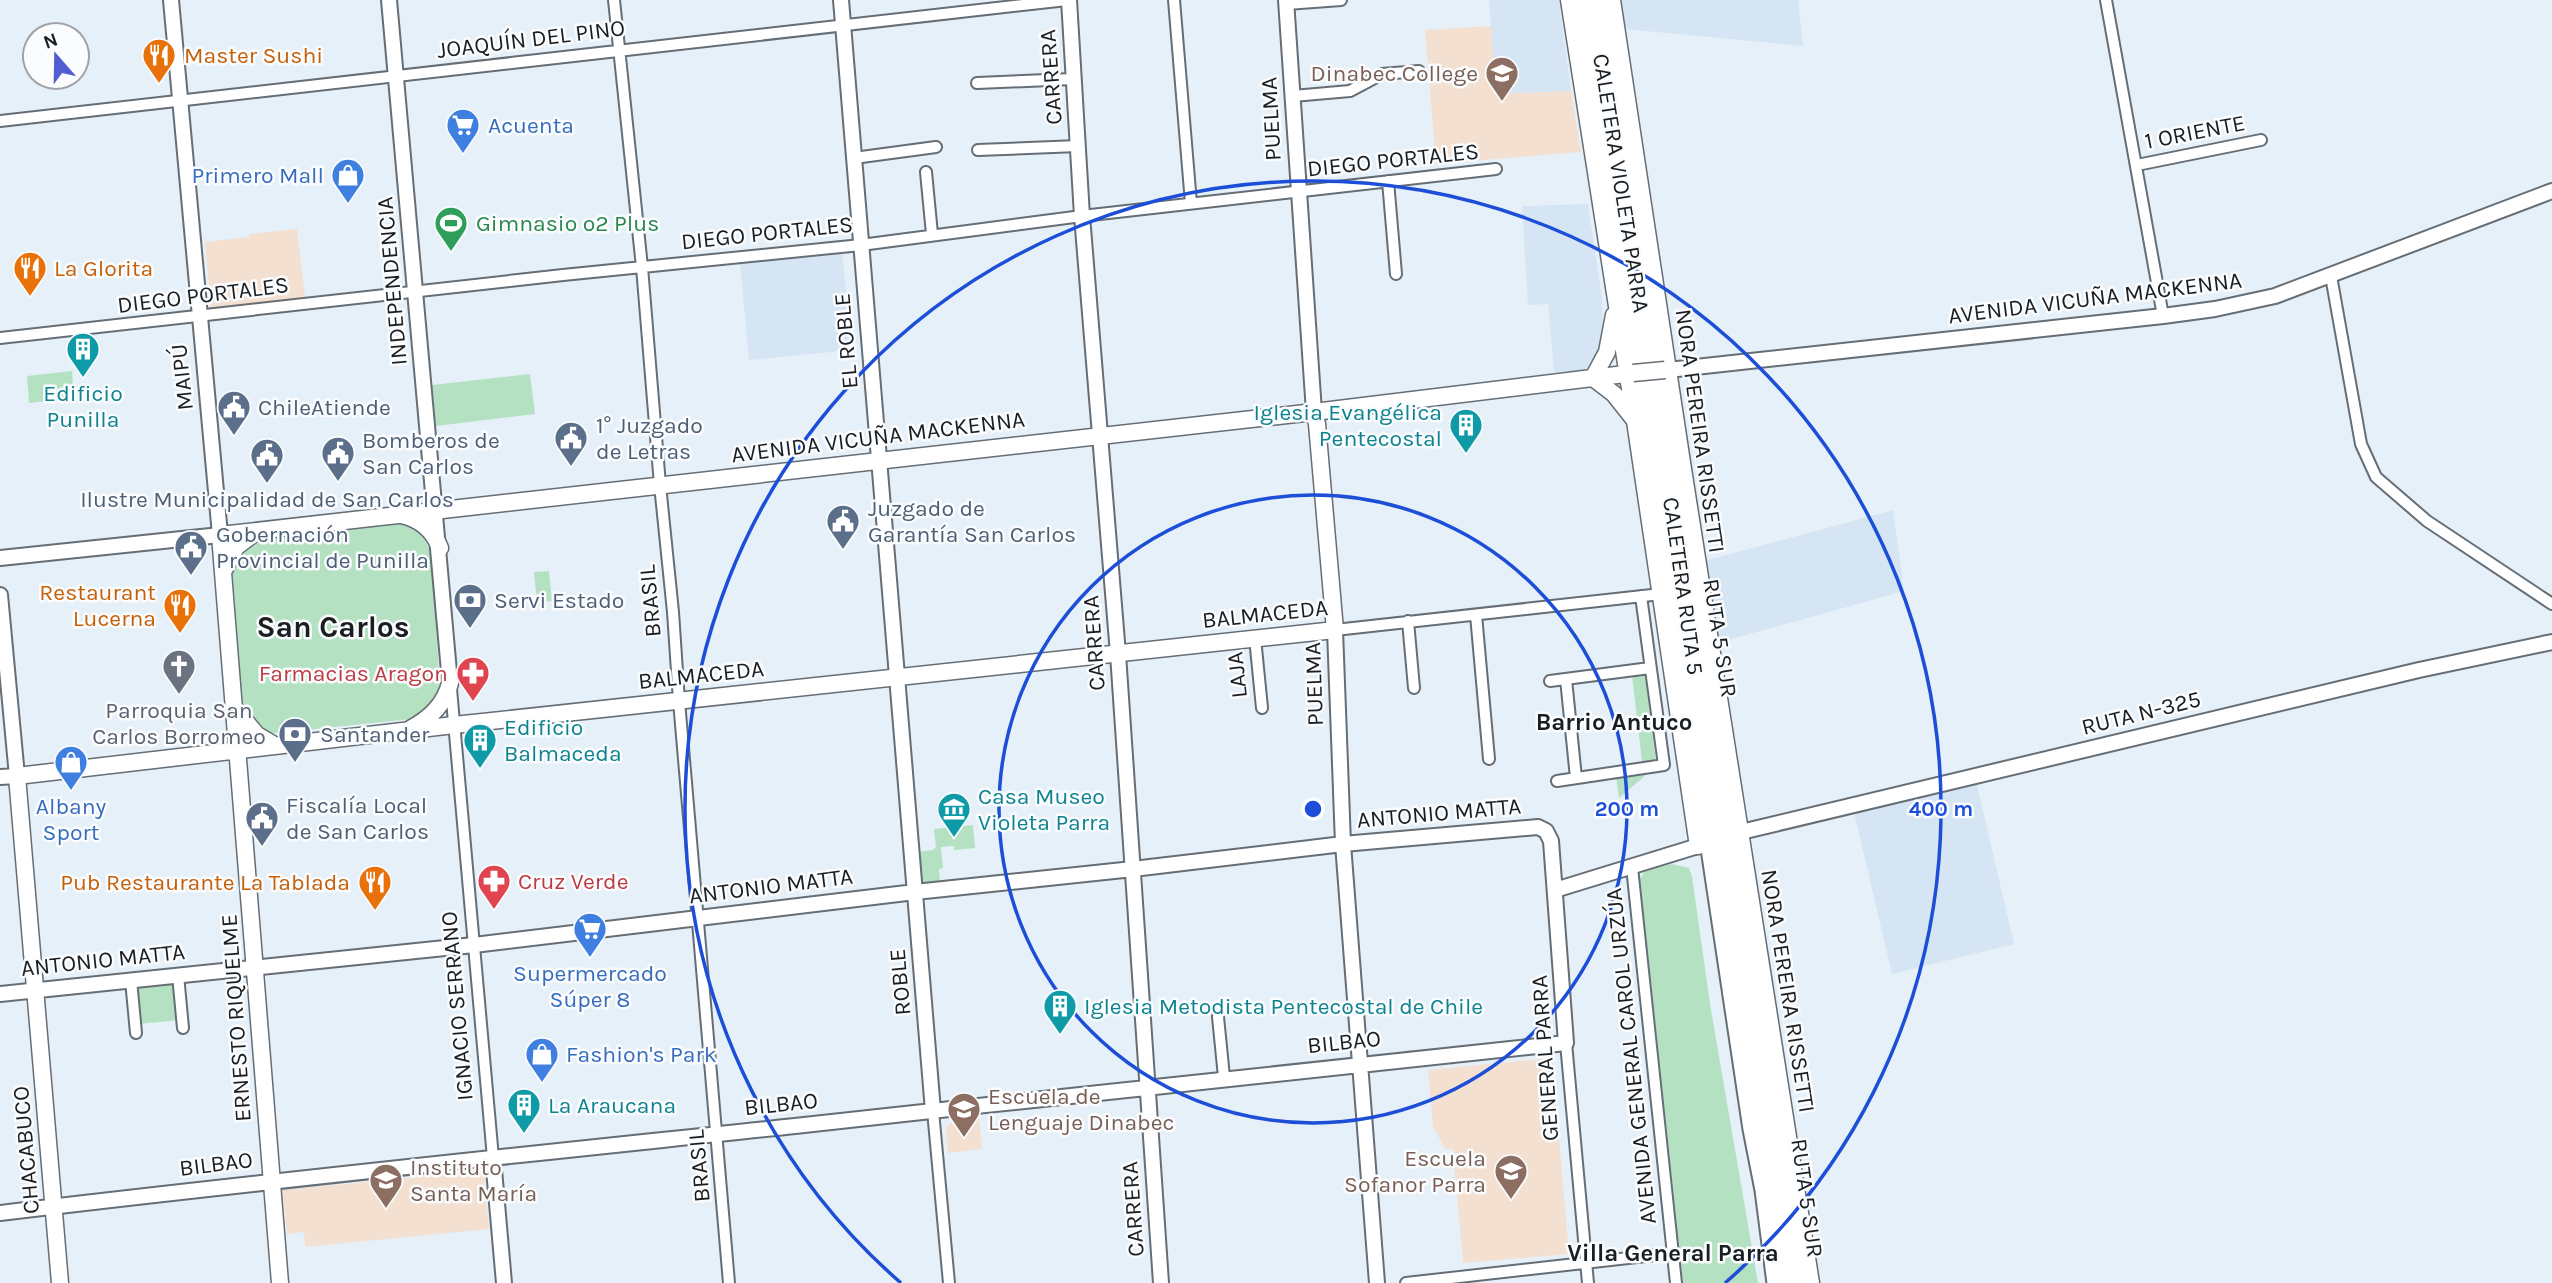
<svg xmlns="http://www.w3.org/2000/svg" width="2552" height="1283" viewBox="0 0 2552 1283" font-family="Karla,sans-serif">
<rect width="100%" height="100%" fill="#e6f0f9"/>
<path fill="#d5e5f3" d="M 1489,0 L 1559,0 L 1571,91 L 1496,94 Z
M 1621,0 L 1798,0 L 1803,46 L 1625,29 Z
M 1588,204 L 1602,299 L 1603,335 L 1594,363 L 1589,370 L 1554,372 L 1548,304 L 1528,305 L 1522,206 Z
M 842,250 L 852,350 L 749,360 L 740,263 Z
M 1893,510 L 1904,591 L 1714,644 L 1701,562 Z
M 1977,785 L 2014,944 L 1892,974 L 1854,812 Z"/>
<path fill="#f4e0d1" d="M 1491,26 L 1496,94 L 1571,91 L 1581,152 L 1436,164 L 1425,30 Z
M 297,229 L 305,297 L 211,308 L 205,242 L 249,237 L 249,234 Z
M 1552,1058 L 1569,1254 L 1463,1263 L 1453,1149 L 1445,1149 L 1433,1126 L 1428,1070 Z
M 979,1118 L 982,1149 L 948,1153 L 946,1128 L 954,1120 Z
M 484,1171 L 489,1229 L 305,1247 L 304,1232 L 287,1234 L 282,1190 Z"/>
<path fill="#b5e1c3" d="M 72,371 L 74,398 L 29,403 L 27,376 Z
M 530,374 L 535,414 L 436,426 L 432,385 Z
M 403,521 L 421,532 L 431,553 L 440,687 L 429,709 L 412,719 L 266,734 L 241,710 L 229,568 L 253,537 Z
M 549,571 L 552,601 L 537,602 L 534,572 Z
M 1645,674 L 1656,762 L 1642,762 L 1632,675 Z
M 1653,769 L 1619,798 L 1616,776 Z
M 973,825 L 975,848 L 954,850 L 954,846 L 941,847 L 943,868 L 939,869 L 940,883 L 923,885 L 919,882 L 917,852 L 933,850 L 936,847 L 934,829 Z
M 1672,864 L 1689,868 L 1692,876 L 1710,1004 L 1758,1283 L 1683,1283 L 1640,879 L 1645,870 Z
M 177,979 L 181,1020 L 138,1024 L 134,984 Z"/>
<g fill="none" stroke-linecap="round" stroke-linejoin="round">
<defs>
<path id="street" d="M 614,0 L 642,267 L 660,485 L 673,612 L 679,701 L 729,1283
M 1174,0 L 1191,203
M 2106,0 L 2163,316
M 1287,4 L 1341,0
M 977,83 L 1073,79
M 1293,96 L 1350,91 L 1382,74 L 1419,71
M 0,121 L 1067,0
M 978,150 L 1078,146
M 854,158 L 936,147
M 2137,165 L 2261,140
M 926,172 L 932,234
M 1388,181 L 1396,274
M 2331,276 L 2361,444 L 2376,477 L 2427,521 L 2552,604
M 0,338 L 563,275 L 861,245 L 1082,216 L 1496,169
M 1476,615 L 1489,759
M 1408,621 L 1414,688
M 1335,630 L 1661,594
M 1255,638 L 1262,708
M 1566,679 L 1576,778
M 1550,681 L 1650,668
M 451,689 L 493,1158
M 1557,781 L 1664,765 L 1641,596
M 1632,867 L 1676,1283
M 178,975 L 183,1028
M 131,980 L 136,1033
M 1218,1017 L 1224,1077
M 1566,1043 L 1588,1283
M 933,1111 L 949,1283
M 1406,1283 L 1673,1253"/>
<path id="secondary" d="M 389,0 L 450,683
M 841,0 L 933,1111
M 1069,0 L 1082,216 L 1118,654 L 1161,1283
M 1286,0 L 1314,412
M 1668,370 L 2163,316 L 2215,309 L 2275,296 L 2552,191
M 0,558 L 220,535 L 171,0
M 0,595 L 17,776 L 0,777
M 1335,630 L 1343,844 L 1377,1283
M 1741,832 L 2419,670 L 2552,642
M 1555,890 L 1698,846
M 0,994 L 474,945 L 915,892 L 1133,869 L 1343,844 L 1538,827 L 1546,831 L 1551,841 L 1566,1043 C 1309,1069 1052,1098 795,1126 C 530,1154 265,1181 0,1213
M 493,1158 L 504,1283"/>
<path id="primary" d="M 1569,0 L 1635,421 L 1698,846
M 1612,0 C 1676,428 1742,856 1811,1283
M 1593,378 L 1607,352 L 1614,315
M 1593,378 L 1614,394 L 1633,418
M 401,515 C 421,519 433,530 440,548
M 224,570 L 236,547 L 256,532
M 236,710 L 257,735 L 274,745
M 410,729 C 429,719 445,704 450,683
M 60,1283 L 17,776 L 454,725 L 1335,630 L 1317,424 L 1314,412
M 280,1283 L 220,535 L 1314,412 L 1633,373"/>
<path id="highway" d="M 1584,0 L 1753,1129 L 1765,1190 L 1777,1283
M 1598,0 L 1795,1283"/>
</defs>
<use href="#street" stroke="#656d75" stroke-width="14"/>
<use href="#secondary" stroke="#656d75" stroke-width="18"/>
<use href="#primary" stroke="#656d75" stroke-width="19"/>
<use href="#highway" stroke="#656d75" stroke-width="23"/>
<use href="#street" stroke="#fff" stroke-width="10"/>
<use href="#secondary" stroke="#fff" stroke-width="14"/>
<use href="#primary" stroke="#fff" stroke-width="16"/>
<use href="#highway" stroke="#fff" stroke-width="19"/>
<defs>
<path id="primary-bridge" d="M 1633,373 L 1665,370"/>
</defs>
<use href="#primary-bridge" stroke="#656d75" stroke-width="19" stroke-linecap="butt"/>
<use href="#primary-bridge" stroke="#fff" stroke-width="16"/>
</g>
<g fill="none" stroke="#1d4ed8" stroke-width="3.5">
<circle cx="1313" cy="809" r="314"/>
<path d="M901 1283A628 628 0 1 1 1725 1283"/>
</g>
<defs>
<symbol id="restaurant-pin" viewBox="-11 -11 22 30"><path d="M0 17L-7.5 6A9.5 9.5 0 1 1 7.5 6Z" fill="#e8710a" stroke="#fafcfe"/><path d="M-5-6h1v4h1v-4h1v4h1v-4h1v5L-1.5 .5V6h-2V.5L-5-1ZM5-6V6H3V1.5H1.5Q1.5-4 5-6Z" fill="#fff"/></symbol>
<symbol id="school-pin" viewBox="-11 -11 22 30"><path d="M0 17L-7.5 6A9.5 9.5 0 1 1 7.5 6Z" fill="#8d6e63" stroke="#fafcfe"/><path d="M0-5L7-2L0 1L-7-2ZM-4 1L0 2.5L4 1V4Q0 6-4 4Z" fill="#fff"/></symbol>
<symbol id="supermarket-pin" viewBox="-11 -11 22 30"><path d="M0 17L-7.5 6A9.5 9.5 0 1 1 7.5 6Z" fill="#3f7fe0" stroke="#fafcfe"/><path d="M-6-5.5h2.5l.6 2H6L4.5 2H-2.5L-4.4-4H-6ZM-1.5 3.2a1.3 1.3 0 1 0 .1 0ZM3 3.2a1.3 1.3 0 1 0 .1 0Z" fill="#fff"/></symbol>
<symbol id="shop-pin" viewBox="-11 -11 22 30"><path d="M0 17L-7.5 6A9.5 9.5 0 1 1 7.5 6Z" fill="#3f7fe0" stroke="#fafcfe"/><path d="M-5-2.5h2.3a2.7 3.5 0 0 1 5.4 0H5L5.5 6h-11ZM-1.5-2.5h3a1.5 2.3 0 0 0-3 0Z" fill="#fff"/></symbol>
<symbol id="stadium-pin" viewBox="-11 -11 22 30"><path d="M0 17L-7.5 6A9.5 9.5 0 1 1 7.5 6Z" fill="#2e9e5b" stroke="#fafcfe"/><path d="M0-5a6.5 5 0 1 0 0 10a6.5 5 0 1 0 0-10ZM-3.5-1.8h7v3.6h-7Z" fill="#fff"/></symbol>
<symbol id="building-pin" viewBox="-11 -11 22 30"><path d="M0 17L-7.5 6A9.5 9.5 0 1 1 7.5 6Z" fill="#0f9aa8" stroke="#fafcfe"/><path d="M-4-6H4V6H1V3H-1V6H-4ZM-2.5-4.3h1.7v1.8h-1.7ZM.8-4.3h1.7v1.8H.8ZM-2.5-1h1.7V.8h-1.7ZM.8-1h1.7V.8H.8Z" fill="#fff"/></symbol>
<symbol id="civic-pin" viewBox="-11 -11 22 30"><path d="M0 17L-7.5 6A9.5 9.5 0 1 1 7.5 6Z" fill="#5c6f8a" stroke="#fafcfe"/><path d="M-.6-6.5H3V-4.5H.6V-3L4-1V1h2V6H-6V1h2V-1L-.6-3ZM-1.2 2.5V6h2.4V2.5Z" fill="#fff"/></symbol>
<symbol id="bank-pin" viewBox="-11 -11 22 30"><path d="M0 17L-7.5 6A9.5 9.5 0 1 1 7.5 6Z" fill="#5c6f8a" stroke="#fafcfe"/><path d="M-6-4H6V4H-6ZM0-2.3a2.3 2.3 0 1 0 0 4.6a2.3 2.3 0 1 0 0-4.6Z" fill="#fff"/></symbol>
<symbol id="church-pin" viewBox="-11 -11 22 30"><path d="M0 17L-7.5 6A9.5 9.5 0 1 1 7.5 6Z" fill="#6b7280" stroke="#fafcfe"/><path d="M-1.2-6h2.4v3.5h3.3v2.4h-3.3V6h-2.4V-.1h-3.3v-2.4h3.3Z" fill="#fff"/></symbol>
<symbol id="pharmacy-pin" viewBox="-11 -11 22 30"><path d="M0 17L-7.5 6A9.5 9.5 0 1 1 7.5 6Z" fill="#e0444e" stroke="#fafcfe"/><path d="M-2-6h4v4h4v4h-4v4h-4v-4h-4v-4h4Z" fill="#fff"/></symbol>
<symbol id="museum-pin" viewBox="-11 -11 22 30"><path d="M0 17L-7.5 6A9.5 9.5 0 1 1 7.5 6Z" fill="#0f9aa8" stroke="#fafcfe"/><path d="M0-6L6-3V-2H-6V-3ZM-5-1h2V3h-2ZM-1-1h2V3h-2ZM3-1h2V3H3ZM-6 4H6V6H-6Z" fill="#fff"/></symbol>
</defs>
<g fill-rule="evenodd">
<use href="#restaurant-pin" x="140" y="36" width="38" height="52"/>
<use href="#school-pin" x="1483" y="54" width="38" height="52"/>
<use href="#supermarket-pin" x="444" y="106" width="38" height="52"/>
<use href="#shop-pin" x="329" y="156" width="38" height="52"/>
<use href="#stadium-pin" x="432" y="204" width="38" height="52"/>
<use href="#restaurant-pin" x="11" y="249" width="38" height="52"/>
<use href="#building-pin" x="64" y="330" width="38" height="52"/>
<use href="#civic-pin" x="215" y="388" width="38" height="52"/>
<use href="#building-pin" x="1447" y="406" width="38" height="52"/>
<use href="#civic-pin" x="552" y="419" width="38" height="52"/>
<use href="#civic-pin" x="319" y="434" width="38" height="52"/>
<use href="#civic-pin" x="248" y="436" width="38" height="52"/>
<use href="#civic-pin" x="824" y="502" width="38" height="52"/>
<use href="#civic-pin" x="172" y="528" width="38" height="52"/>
<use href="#bank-pin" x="451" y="581" width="38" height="52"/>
<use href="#restaurant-pin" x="161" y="586" width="38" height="52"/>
<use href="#church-pin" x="160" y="647" width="38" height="52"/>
<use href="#pharmacy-pin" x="454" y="654" width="38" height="52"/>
<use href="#bank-pin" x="276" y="715" width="38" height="52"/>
<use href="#building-pin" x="461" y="721" width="38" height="52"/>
<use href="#shop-pin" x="52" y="743" width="38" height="52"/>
<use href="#museum-pin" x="935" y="790" width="38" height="52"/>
<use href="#civic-pin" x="243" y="799" width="38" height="52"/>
<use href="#pharmacy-pin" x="475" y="862" width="38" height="52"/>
<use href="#restaurant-pin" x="356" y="863" width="38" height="52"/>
<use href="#supermarket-pin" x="571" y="910" width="38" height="52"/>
<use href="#building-pin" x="1041" y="987" width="38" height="52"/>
<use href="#shop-pin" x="523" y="1035" width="38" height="52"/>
<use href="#building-pin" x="505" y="1086" width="38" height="52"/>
<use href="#school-pin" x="945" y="1090" width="38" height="52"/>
<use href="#school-pin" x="1492" y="1152" width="38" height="52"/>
<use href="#school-pin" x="367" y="1161" width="38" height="52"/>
</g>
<g text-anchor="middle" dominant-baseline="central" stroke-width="5" stroke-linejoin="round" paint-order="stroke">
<g font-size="23" fill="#1a1e21" stroke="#fafcfe">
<text transform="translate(531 39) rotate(-7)">JOAQUÍN DEL PINO</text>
<text transform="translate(1051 77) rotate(-94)">CARRERA</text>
<text transform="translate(1271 119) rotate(-93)">PUELMA</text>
<text transform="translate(2195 132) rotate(-11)">1 ORIENTE</text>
<text transform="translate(1393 160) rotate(-6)">DIEGO PORTALES</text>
<text transform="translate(1621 183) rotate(81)">CALETERA VIOLETA PARRA</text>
<text transform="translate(767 233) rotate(-6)">DIEGO PORTALES</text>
<text transform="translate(392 281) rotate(-95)">INDEPENDENCIA</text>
<text transform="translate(203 295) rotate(-7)">DIEGO PORTALES</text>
<text transform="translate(2095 298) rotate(-7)">AVENIDA VICUÑA MACKENNA</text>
<text transform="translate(846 341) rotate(-95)">EL ROBLE</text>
<text transform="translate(182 377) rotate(-96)">MAIPÚ</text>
<text transform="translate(1700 431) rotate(82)">NORA PEREIRA RISSETTI</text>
<text transform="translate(878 437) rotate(-7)">AVENIDA VICUÑA MACKENNA</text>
<text transform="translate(1683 586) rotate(82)">CALETERA RUTA 5</text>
<text transform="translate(650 601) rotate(-95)">BRASIL</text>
<text transform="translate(1265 614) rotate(-6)">BALMACEDA</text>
<text transform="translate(1720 638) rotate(81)">RUTA 5 SUR</text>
<text transform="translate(1094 643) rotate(-94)">CARRERA</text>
<text transform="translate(701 675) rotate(-6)">BALMACEDA</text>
<text transform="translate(1237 675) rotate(-96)">LAJA</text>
<text transform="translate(1314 684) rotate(-92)">PUELMA</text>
<text transform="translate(2141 713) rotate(-14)">RUTA N-325</text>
<text transform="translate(1439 813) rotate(-5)">ANTONIO MATTA</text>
<text transform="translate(771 886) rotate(-7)">ANTONIO MATTA</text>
<text transform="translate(103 960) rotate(-6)">ANTONIO MATTA</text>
<text transform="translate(900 982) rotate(-95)">ROBLE</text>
<text transform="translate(1788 991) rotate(81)">NORA PEREIRA RISSETTI</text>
<text transform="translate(457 1006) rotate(-95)">IGNACIO SERRANO</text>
<text transform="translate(236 1018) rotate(-94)">ERNESTO RIQUELME</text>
<text transform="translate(1344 1042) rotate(-6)">BILBAO</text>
<text transform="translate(1631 1056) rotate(-96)">AVENIDA GENERAL CAROL URZÚA</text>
<text transform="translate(1545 1058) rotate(-94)">GENERAL PARRA</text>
<text transform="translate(781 1104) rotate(-6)">BILBAO</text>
<text transform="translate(26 1150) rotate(-95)">CHACABUCO</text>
<text transform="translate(216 1164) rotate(-7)">BILBAO</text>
<text transform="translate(699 1166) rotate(-95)">BRASIL</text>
<text transform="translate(1807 1198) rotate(82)">RUTA 5 SUR</text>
<text transform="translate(1133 1209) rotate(-94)">CARRERA</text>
</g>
<g font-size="23" fill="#c56008" stroke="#fafcfe" text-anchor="start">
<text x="184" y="55">Master Sushi</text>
<text x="54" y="268">La Glorita</text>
<text x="156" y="592" text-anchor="end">Restaurant<tspan x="156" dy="26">Lucerna</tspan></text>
<text x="350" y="882" text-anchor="end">Pub Restaurante La Tablada</text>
</g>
<g font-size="23" fill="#785e54" stroke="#fafcfe" text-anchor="end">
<text x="1478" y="73">Dinabec College</text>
<text x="988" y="1096" text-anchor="start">Escuela de<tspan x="988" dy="26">Lenguaje Dinabec</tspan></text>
<text x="1486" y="1158">Escuela<tspan x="1486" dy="26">Sofanor Parra</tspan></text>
<text x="410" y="1167" text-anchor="start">Instituto<tspan x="410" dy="26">Santa María</tspan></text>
</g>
<g font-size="23" fill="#366cbe" stroke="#fafcfe" text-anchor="start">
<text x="488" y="125">Acuenta</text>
<text x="324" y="175" text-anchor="end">Primero Mall</text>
<text x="71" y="806" text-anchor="middle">Albany<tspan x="71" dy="26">Sport</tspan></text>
<text x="590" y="973" text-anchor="middle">Supermercado<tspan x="590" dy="26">Súper 8</tspan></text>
<text x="566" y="1054">Fashion's Park</text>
</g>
<g font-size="23" fill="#27864d" stroke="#fafcfe" text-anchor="start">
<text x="476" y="223">Gimnasio o2 Plus</text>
</g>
<g font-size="23" fill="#0d838f" stroke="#fafcfe" text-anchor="start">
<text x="83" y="393" text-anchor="middle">Edificio<tspan x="83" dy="26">Punilla</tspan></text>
<text x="1442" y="412" text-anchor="end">Iglesia Evangélica<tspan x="1442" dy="26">Pentecostal</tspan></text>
<text x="504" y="727">Edificio<tspan x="504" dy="26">Balmaceda</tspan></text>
<text x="978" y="796">Casa Museo<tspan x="978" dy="26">Violeta Parra</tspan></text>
<text x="1084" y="1006">Iglesia Metodista Pentecostal de Chile</text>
<text x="548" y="1105">La Araucana</text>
</g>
<g font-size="23" fill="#4e5e75" stroke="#fafcfe" text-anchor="start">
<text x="258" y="407">ChileAtiende</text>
<text x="596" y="425">1° Juzgado<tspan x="596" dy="26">de Letras</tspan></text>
<text x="362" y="440">Bomberos de<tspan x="362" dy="26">San Carlos</tspan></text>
<text x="267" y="499" text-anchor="middle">Ilustre Municipalidad de San Carlos</text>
<text x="868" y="508">Juzgado de<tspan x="868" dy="26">Garantía San Carlos</tspan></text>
<text x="216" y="534">Gobernación<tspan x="216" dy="26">Provincial de Punilla</tspan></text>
<text x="494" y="600">Servi Estado</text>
<text x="320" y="734">Santander</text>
<text x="286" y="805">Fiscalía Local<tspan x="286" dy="26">de San Carlos</tspan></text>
</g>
<g font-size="23" fill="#be3a42" stroke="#fafcfe" text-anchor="end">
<text x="448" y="673">Farmacias Aragon</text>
<text x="518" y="881" text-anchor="start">Cruz Verde</text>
</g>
<g font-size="23" fill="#5b616d" stroke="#fafcfe">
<text x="179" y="710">Parroquia San<tspan x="179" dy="26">Carlos Borromeo</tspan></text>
</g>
<g font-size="24" font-weight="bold" fill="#1a1e21" stroke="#fafcfe">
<text x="1614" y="722">Barrio Antuco</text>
<text x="1673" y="1253">Villa General Parra</text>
</g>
<g font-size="30" font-weight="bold" fill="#1a1e21" stroke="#fafcfe">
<text x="333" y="627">San Carlos</text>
</g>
</g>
<circle cx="1313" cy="809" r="10" fill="#1d4ed8" stroke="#fafcfe" stroke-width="3.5"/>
<g font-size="21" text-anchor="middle" font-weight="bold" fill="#1d4ed8" stroke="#fafcfe" stroke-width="5" stroke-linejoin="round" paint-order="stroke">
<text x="1627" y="816">200 m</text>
<text x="1941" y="816">400 m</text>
</g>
<g transform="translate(56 56) rotate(340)"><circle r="33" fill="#fafcfe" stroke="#a0a3a6" stroke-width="2"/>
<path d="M0-5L12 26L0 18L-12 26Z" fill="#525dd3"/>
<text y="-10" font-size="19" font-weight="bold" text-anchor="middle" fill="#1a1e21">N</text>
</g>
</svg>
